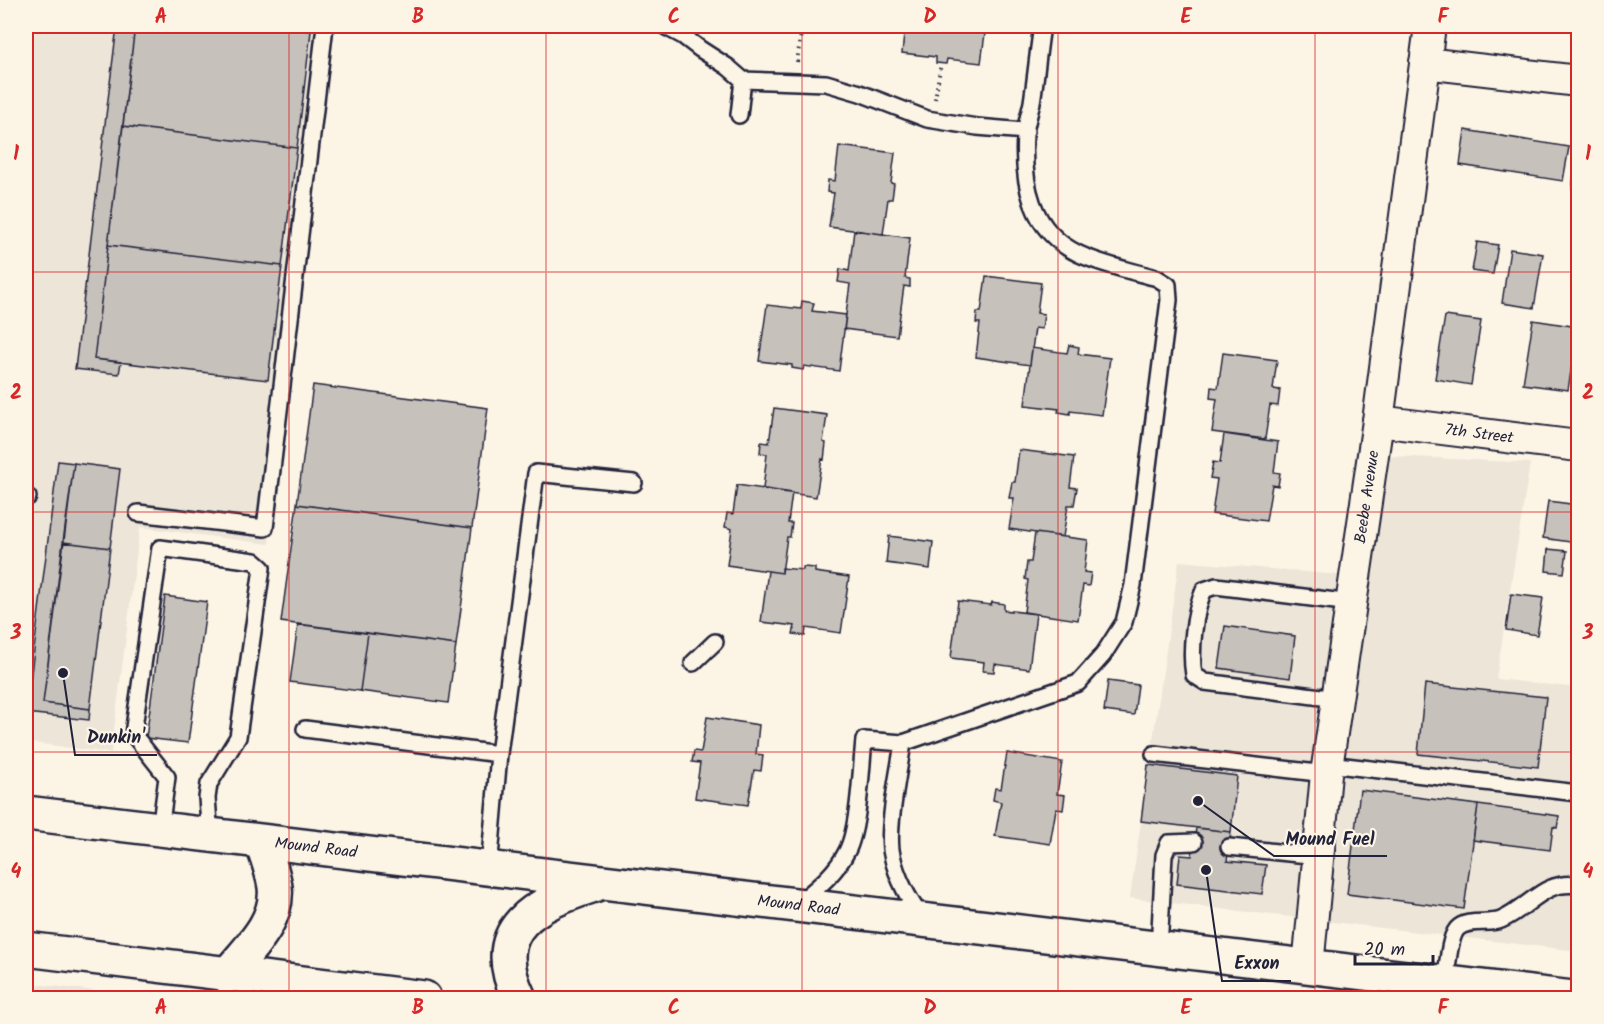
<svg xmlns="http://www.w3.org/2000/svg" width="1604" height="1024" viewBox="0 0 1604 1024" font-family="Kalam,sans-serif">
<rect width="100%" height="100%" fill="#fcf5e5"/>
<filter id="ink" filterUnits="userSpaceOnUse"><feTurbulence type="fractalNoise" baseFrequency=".0167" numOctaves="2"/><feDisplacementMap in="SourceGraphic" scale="12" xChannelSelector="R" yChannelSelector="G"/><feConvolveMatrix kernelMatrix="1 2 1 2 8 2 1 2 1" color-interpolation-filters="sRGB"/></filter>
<g filter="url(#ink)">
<path fill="#ece5d8" d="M 26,26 L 335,26 L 269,544 L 140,527 L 111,753 L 26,742 Z
M 1356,448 L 1394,456 L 1530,463 L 1496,679 L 1578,688 L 1578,951 L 1130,898 L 1179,561 L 1339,575 Z
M 26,983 L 158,998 L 26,998 Z"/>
<path fill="#c6c1bb" stroke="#22223b" stroke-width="1.5" d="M 117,26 L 135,26 L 94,359 L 121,362 L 119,374 L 75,369 Z
M 135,26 L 265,26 L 311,31 L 297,148 L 123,126 Z
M 265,26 L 312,26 L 311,31 Z
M 905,26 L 986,26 L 981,63 L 947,59 L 946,64 L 936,63 L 936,57 L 902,53 Z
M 123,126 L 297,148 L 282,266 L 108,245 Z
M 1465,130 L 1569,147 L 1563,181 L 1460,165 Z
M 839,146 L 895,153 L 891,183 L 894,184 L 892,199 L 888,199 L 883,234 L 829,227 L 834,193 L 827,192 L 828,180 L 835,181 Z
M 1577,148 L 1578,148 L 1578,190 L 1572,189 Z
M 854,230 L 910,238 L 905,278 L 910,279 L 910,287 L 904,286 L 897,336 L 844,329 L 850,284 L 838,282 L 840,269 L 849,271 Z
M 1477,242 L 1498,245 L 1493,274 L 1472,271 Z
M 108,245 L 282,266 L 268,380 L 94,359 Z
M 1510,249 L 1543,254 L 1534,308 L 1502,303 Z
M 986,276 L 1041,283 L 1037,313 L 1044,314 L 1042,329 L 1035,328 L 1030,365 L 976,357 L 980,323 L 976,323 L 977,312 L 981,312 Z
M 802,301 L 814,303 L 812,311 L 846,315 L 839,371 L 804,366 L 803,370 L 792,368 L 792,365 L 759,361 L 767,305 L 801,309 Z
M 1445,316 L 1481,321 L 1471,385 L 1435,379 Z
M 1533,320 L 1578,327 L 1568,390 L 1523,384 Z
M 1069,345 L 1079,347 L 1078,354 L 1110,358 L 1102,415 L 1070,411 L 1070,414 L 1058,412 L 1059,409 L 1025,405 L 1032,348 L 1067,353 Z
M 1223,353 L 1277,360 L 1273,389 L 1280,390 L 1278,406 L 1270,405 L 1265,439 L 1212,432 L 1217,399 L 1210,398 L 1211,387 L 1218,388 Z
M 313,385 L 488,408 L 472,528 L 297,504 Z
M 774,408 L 827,415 L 823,442 L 826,443 L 824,460 L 822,459 L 816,497 L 763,489 L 767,454 L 760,453 L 761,442 L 769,443 Z
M 1224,434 L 1278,442 L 1274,472 L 1280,473 L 1278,486 L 1272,485 L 1266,521 L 1212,514 L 1217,479 L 1210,478 L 1213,462 L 1220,463 Z
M 1019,450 L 1074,457 L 1070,487 L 1077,488 L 1074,505 L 1068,505 L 1063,537 L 1009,529 L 1014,498 L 1009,498 L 1012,482 L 1015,482 Z
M 58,461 L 74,463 L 43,703 L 90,709 L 89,720 L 26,713 Z
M 74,463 L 120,469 L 110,548 L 63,542 Z
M 737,485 L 792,493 L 788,523 L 792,523 L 790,537 L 787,537 L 782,573 L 727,565 L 732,529 L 725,527 L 727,513 L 733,514 Z
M 1548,501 L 1578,505 L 1577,543 L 1543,538 Z
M 297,504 L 472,528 L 456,645 L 281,622 Z
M 1035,533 L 1088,540 L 1084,572 L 1091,573 L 1089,586 L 1083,585 L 1078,620 L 1024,612 L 1028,580 L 1025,579 L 1027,562 L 1031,562 Z
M 889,536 L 933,542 L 930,569 L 886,563 Z
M 63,542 L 110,548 L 90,709 L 43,703 Z
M 1548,549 L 1567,551 L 1564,573 L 1546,571 Z
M 803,567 L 815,568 L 815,572 L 849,577 L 841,633 L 806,628 L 805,636 L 793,634 L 795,626 L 761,622 L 768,571 L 782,573 L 782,568 L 803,570 Z
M 1511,594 L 1543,598 L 1537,635 L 1506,630 Z
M 165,596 L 207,602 L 188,743 L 146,738 Z
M 958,601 L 991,605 L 992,602 L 1004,604 L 1004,610 L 1036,614 L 1029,669 L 995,664 L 994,672 L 983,671 L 984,662 L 951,658 Z
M 298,624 L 368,633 L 360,691 L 290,682 Z
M 1225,626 L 1295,636 L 1290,678 L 1219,668 Z
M 368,633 L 456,645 L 448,703 L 360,691 Z
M 1108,681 L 1138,685 L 1134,715 L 1104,711 Z
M 1425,684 L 1546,697 L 1538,767 L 1418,754 Z
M 707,717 L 759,725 L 756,754 L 763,755 L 761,771 L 754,770 L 748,805 L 695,798 L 700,763 L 692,762 L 694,751 L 701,752 Z
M 1007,753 L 1062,762 L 1057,794 L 1065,795 L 1063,810 L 1056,809 L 1050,844 L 995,836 L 1001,802 L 993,800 L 995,788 L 1001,789 Z
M 1148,765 L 1237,776 L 1231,832 L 1141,821 Z
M 1360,790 L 1478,805 L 1464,909 L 1347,894 Z
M 1478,805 L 1559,816 L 1557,828 L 1553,827 L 1550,850 L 1473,840 Z
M 1196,828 L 1231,832 L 1227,861 L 1266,865 L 1262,894 L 1177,884 L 1180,855 L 1192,856 Z"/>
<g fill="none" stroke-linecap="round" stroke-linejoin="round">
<defs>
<path id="service" d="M 666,27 L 683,36 L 700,49 L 728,67 L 743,80 L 826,83 L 860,93 L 927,119 L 977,127 L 1026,131
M 739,115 L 743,80
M 26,497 L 28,497
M 138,513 L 265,528 L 325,26
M 693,663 L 715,642
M 1337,699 L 1205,682 L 1194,675 C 1190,652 1194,612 1204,590 L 1216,586 L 1351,603
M 305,729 L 499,754
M 903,743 C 899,771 886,830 892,855 C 897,879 909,899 922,919
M 1154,754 L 1326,774
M 1328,764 L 1578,793
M 160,830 L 167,777 L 133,734 L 160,548 L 254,561 L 262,568 L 238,737 L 209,784 L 207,798 L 210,836
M 1229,847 L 1318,856
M 489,869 L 499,754 L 536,473 L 634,483
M 800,902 C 818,887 836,873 847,851 C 859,828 861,769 864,740 L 903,743 L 1078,683 L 1103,655 L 1124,622 L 1133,585 L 1169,300 L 1168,285 L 1157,278 C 1131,271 1103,265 1079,254 C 1030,231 1022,182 1025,134 C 1026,123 1030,113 1032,102 C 1036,77 1038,51 1042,26
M 1159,949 L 1164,855 L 1169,843 L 1194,842
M 1445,983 C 1448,969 1448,940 1457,929 C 1467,918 1489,925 1501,920 C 1531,907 1542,880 1578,885
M 225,998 L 228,974"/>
<g id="minor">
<path d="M 1425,63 L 1578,81"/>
<path id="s1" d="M 1378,421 L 1578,446"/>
<path id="s2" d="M 1308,967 L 1326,774 L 1378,421 L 1430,26"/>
</g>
<g id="secondary">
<path id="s3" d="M 26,813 L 1573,998"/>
<path d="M 26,949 L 424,998"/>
<path d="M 228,974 C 248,949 279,922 275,887 C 273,872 267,857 262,842"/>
<path d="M 519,998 C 485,927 536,904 594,885"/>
</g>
</defs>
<use href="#service" stroke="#22223b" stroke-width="20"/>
<use href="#minor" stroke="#22223b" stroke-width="34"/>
<use href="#secondary" stroke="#22223b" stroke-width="38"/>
<path stroke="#22223b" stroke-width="4" stroke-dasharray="1.5 4.5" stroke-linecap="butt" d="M 797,62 L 802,26
M 935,99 L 941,63"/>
<use href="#service" stroke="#fcf5e5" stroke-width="15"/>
<use href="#minor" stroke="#fcf5e5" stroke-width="30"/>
<use href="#secondary" stroke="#fcf5e5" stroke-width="33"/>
</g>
</g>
<path fill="none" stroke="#d62828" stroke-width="1.5" stroke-opacity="0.55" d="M 289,26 L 289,998M 546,26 L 546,998M 802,26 L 802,998M 1058,26 L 1058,998M 1315,26 L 1315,998M 26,272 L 1578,272M 26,512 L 1578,512M 26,752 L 1578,752"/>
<g text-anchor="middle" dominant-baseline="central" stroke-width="4.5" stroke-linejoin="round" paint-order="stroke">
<g font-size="16" fill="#22223b" stroke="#fcf5e5">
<text stroke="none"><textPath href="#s1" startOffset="102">7th Street</textPath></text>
<text stroke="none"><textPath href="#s2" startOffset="474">Beebe Avenue</textPath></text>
<text stroke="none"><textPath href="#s3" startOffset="292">Mound Road</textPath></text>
<text stroke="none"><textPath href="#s3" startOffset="778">Mound Road</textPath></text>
</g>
</g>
<path fill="none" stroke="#22223b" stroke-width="2" d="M63 673L75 755H157M1198 801L1274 856H1387M1206 870L1222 981H1291"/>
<g fill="#22223b" stroke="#fcf5e5" stroke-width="2">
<circle cx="63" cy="673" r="6"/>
<circle cx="1198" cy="801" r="6"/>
<circle cx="1206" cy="870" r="6"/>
</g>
<g font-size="18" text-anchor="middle" font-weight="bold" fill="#22223b" stroke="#fcf5e5" stroke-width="4.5" stroke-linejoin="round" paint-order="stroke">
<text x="116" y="743">Dunkin'</text>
<text x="1330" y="845">Mound Fuel</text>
<text x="1257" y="969">Exxon</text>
</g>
<rect width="1604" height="1024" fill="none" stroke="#fcf5e5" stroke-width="66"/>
<path d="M1355 955v9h78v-9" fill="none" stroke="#22223b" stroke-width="3"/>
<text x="1364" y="955" font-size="18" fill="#22223b" stroke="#fcf5e5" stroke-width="4.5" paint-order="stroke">20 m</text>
<rect x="33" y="33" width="1538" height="958" fill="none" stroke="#d62828" stroke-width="2"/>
<g font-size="20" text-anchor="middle" font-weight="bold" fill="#d62828">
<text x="161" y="23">A</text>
<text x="418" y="23">B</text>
<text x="674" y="23">C</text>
<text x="930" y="23">D</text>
<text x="1186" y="23">E</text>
<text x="1443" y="23">F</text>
<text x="16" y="160">1</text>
<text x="1588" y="160">1</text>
<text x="16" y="399">2</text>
<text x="1588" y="399">2</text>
<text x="16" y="639">3</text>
<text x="1588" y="639">3</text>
<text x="16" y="878">4</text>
<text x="1588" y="878">4</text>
<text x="161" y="1014">A</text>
<text x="418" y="1014">B</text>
<text x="674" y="1014">C</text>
<text x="930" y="1014">D</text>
<text x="1186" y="1014">E</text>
<text x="1443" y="1014">F</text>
</g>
</svg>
